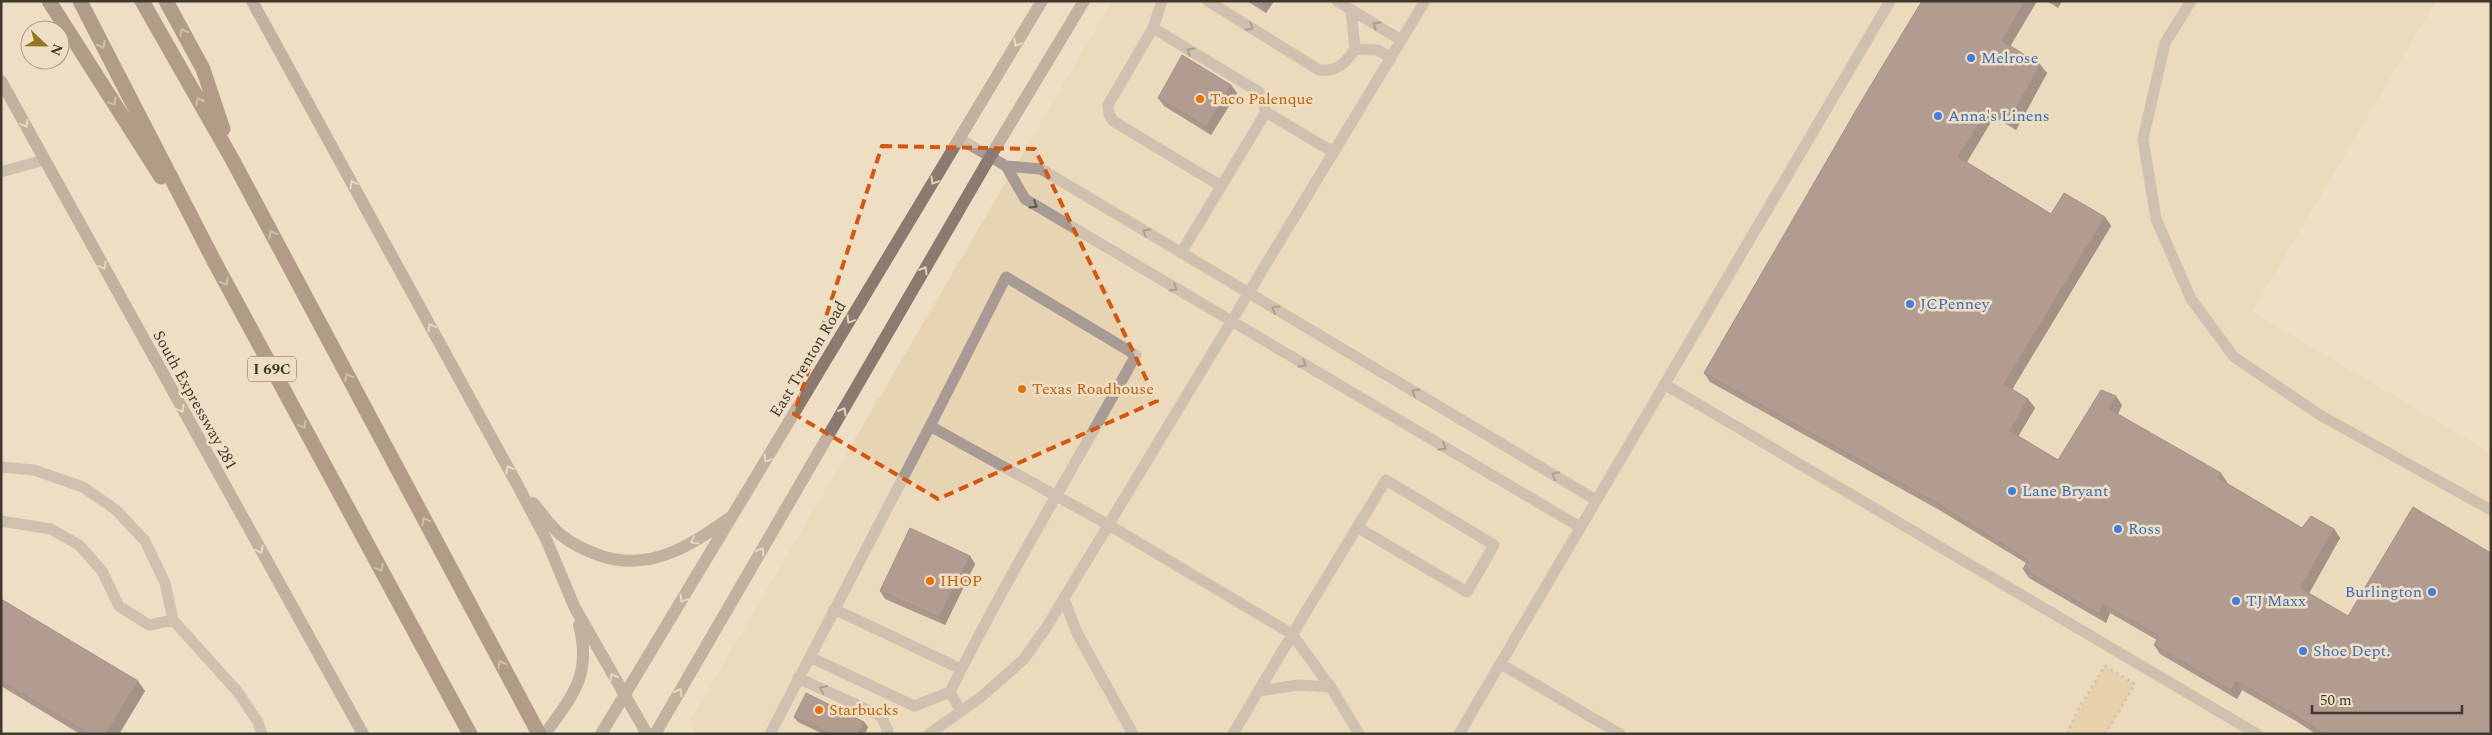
<svg xmlns="http://www.w3.org/2000/svg" width="2492" height="735" viewBox="0 0 2492 735" font-family="Spectral,serif">
<rect width="100%" height="100%" fill="#eedfc4"/>
<path fill="#e7d4b2" d="M 1112,1 L 2436,1 L 2252,312 L 2491,453 L 2491,734 L 696,734 L 689,722 Z"/>
<path fill="#e0c490" d="M 2105,666 L 2135,684 L 2106,734 L 2065,734 Z"/>
<g fill="none" stroke-linecap="round" stroke-linejoin="round">
<path stroke="#b2a691" stroke-width="3" stroke-dasharray="2.5 4" stroke-linecap="butt" d="M 2067,734 L 2079,708 L 2105,666 L 2135,684 L 2105,734"/>
<path stroke="#a89b94" stroke-width="11" d="M 1162,1 L 1153,28 L 1108,105 L 1109,114 L 1113,121 L 1221,186
M 1208,1 L 1319,70 C 1338,72 1345,63 1355,49 L 1351,10
M 1337,1 L 1401,40
M 2191,1 L 2165,43 L 2143,139 L 2156,219 L 2191,299 L 2234,357 L 2320,415 L 2491,510
M 1153,28 L 1259,92 L 1266,112
M 1355,49 L 1378,50 L 1391,58
M 960,139 L 1006,166 L 1041,169 L 1596,500
M 1006,166 L 1025,199 L 1580,527
M 1,172 L 44,160
M 1181,253 L 1266,112 L 1333,152
M 1664,384 L 2257,734
M 930,426 L 810,657 L 914,706 L 950,692
M 1,467 L 34,470 L 83,487 L 116,510 L 145,541 L 165,583 L 173,620 L 237,691 L 258,722 L 262,734
M 1,521 L 51,529 L 79,545 L 102,571 L 119,606 L 149,625 L 173,620
M 1064,599 L 1077,633 L 1133,734
M 834,609 L 961,669
M 1501,664 L 1620,734
M 798,678 L 881,716 L 888,731 L 886,734
M 1258,691 L 1298,685 L 1331,687
M 961,711 L 950,692 C 1007,577 1074,467 1136,355 L 1006,277 L 930,426 L 1109,525 L 1292,634 L 1332,689 L 1359,734
M 770,734 L 810,657
M 929,734 L 981,697 L 1024,659 L 1046,628 L 1425,1
M 1233,734 C 1283,649 1334,565 1386,480 L 1494,545 L 1467,592 L 1357,527
M 1459,734 L 1890,1"/>
<path stroke="#8c7a70" stroke-width="12" d="M 252,1 L 518,486 L 546,539 L 575,608 L 647,734
M 1,81 L 363,734
M 533,503 C 542,513 550,526 561,535 C 572,544 587,551 601,556 C 652,572 691,545 731,517
M 545,734 C 573,695 592,675 579,625
M 601,734 L 1042,1
M 655,734 L 990,157 L 1084,1"/>
<path stroke="#664d3f" stroke-width="15" d="M 49,1 L 161,177
M 80,1 L 214,261 L 470,734
M 142,1 L 232,159 L 539,734
M 166,1 L 203,69 L 223,129"/>
</g>
<path fill="#594149" d="M 1247,1 L 1274,1 L 1266,13 Z
M 1922,1 L 2037,1 L 2010,46 L 2047,73 L 2016,130 L 1994,117 L 1967,162 L 2051,214 L 2105,217 L 2111,226 L 2012,389 L 2028,399 L 2035,408 L 2018,436 L 2058,460 L 2122,405 L 2118,414 L 2227,482 L 2226,483 L 2302,528 L 2334,529 L 2340,538 L 2309,593 L 2491,734 L 2316,734 L 2296,721 L 2242,690 L 2237,699 L 2160,654 L 2154,645 L 2157,640 L 2110,613 L 2106,623 L 2029,578 L 2023,569 L 2026,563 L 1941,511 L 1710,382 L 1704,373 Z
M 2047,1 L 2062,1 L 2058,8 Z
M 1231,85 L 1237,93 L 1211,135 L 1164,106 L 1158,98 Z
M 970,556 L 975,564 L 945,625 L 885,599 L 880,591 Z
M 1,599 L 145,691 L 119,734 L 80,734 L 1,686 Z
M 794,717 L 864,722 L 868,727 L 865,734 L 823,734 L 798,722 Z"/>
<path fill="#49353c" d="M 1263,1 L 1274,1 L 1266,13 L 1261,5 Z
M 2025,1 L 2037,1 L 2008,50 L 2002,41 Z
M 2054,1 L 2062,1 L 2058,8 Z
M 2040,64 L 2047,73 L 2016,130 L 2009,121 Z
M 1231,85 L 1237,93 L 1211,135 L 1206,127 Z
M 1988,108 L 1994,117 L 1964,166 L 1958,157 Z
M 2105,217 L 2111,226 L 2010,393 L 2004,384 Z
M 2116,396 L 2122,405 L 2116,418 L 2109,409 Z
M 2028,399 L 2035,408 L 2016,440 L 2010,431 Z
M 2221,473 L 2227,482 L 2224,487 L 2218,478 Z
M 2334,529 L 2340,538 L 2307,597 L 2300,588 Z
M 970,556 L 975,564 L 945,625 L 939,617 Z
M 2103,604 L 2110,613 L 2106,623 L 2099,614 Z
M 138,681 L 145,691 L 119,734 L 106,734 Z
M 2236,681 L 2242,690 L 2237,699 L 2231,690 Z
M 864,722 L 868,727 L 865,734 L 858,734 Z"/>
<path fill="#684c55" stroke="#49353c" d="M 1254,1 L 1263,1 L 1261,5 Z
M 1922,1 L 2025,1 L 2002,41 L 2040,64 L 2009,121 L 1988,108 L 1958,157 L 2051,214 L 2064,193 L 2105,217 L 2004,384 L 2028,399 L 2010,431 L 2058,460 L 2101,390 L 2116,396 L 2109,409 L 2221,473 L 2218,478 L 2302,528 L 2311,516 L 2334,529 L 2300,588 L 2348,616 L 2413,507 L 2491,553 L 2491,734 L 2324,734 L 2290,712 L 2236,681 L 2231,690 L 2154,645 L 2159,636 L 2103,604 L 2099,614 L 2023,569 L 2028,560 L 1935,502 L 1704,373 L 1862,100 Z
M 1182,55 L 1231,85 L 1206,127 L 1158,98 Z
M 910,528 L 970,556 L 939,617 L 880,591 Z
M 1,599 L 138,681 L 106,734 L 89,734 L 1,681 Z
M 806,693 L 864,722 L 858,734 L 831,734 L 794,717 Z"/>
<defs><path id="oneway-chevron" d="M-2-3.5L2.5 0L-2 3.5" fill="none" stroke-width="1.6" stroke-linecap="round" stroke-linejoin="round" transform="scale(1.25)"/></defs>
<g stroke="#5e564d">
<use href="#oneway-chevron" transform="translate(1376 25) rotate(-149)"/>
<use href="#oneway-chevron" transform="translate(1250 27) rotate(32)"/>
<use href="#oneway-chevron" transform="translate(1190 51) rotate(-149)"/>
<use href="#oneway-chevron" transform="translate(1034 205) rotate(31)"/>
<use href="#oneway-chevron" transform="translate(1146 232) rotate(-149)"/>
<use href="#oneway-chevron" transform="translate(1174 288) rotate(31)"/>
<use href="#oneway-chevron" transform="translate(1275 309) rotate(-149)"/>
<use href="#oneway-chevron" transform="translate(1303 364) rotate(30)"/>
<use href="#oneway-chevron" transform="translate(1415 392) rotate(-149)"/>
<use href="#oneway-chevron" transform="translate(1443 447) rotate(30)"/>
<use href="#oneway-chevron" transform="translate(1555 475) rotate(-149)"/>
<use href="#oneway-chevron" transform="translate(823 689) rotate(-155)"/>
</g>
<g stroke="#aa9682">
<use href="#oneway-chevron" transform="translate(183 32) rotate(-119)"/>
<use href="#oneway-chevron" transform="translate(102 45) rotate(63)"/>
<use href="#oneway-chevron" transform="translate(199 101) rotate(-120)"/>
<use href="#oneway-chevron" transform="translate(113 102) rotate(58)"/>
<use href="#oneway-chevron" transform="translate(272 234) rotate(-118)"/>
<use href="#oneway-chevron" transform="translate(225 282) rotate(62)"/>
<use href="#oneway-chevron" transform="translate(348 377) rotate(-118)"/>
<use href="#oneway-chevron" transform="translate(303 425) rotate(62)"/>
<use href="#oneway-chevron" transform="translate(425 521) rotate(-118)"/>
<use href="#oneway-chevron" transform="translate(380 568) rotate(62)"/>
<use href="#oneway-chevron" transform="translate(501 664) rotate(-118)"/>
</g>
<g stroke="#dfd0b7">
<use href="#oneway-chevron" transform="translate(1017 43) rotate(121)"/>
<use href="#oneway-chevron" transform="translate(25 124) rotate(61)"/>
<use href="#oneway-chevron" transform="translate(934 181) rotate(122)"/>
<use href="#oneway-chevron" transform="translate(353 184) rotate(-119)"/>
<use href="#oneway-chevron" transform="translate(103 266) rotate(61)"/>
<use href="#oneway-chevron" transform="translate(924 270) rotate(-60)"/>
<use href="#oneway-chevron" transform="translate(850 320) rotate(121)"/>
<use href="#oneway-chevron" transform="translate(431 327) rotate(-119)"/>
<use href="#oneway-chevron" transform="translate(181 409) rotate(61)"/>
<use href="#oneway-chevron" transform="translate(843 411) rotate(-60)"/>
<use href="#oneway-chevron" transform="translate(767 459) rotate(121)"/>
<use href="#oneway-chevron" transform="translate(509 469) rotate(-119)"/>
<use href="#oneway-chevron" transform="translate(694 541) rotate(151)"/>
<use href="#oneway-chevron" transform="translate(260 550) rotate(61)"/>
<use href="#oneway-chevron" transform="translate(761 551) rotate(-60)"/>
<use href="#oneway-chevron" transform="translate(683 599) rotate(121)"/>
<use href="#oneway-chevron" transform="translate(613 677) rotate(-119)"/>
<use href="#oneway-chevron" transform="translate(679 692) rotate(-60)"/>
</g>
<path d="M0 0H2492V735H0ZM 882,146 L 1035,149 L 1157,401 L 938,499 L 794,414 Z" fill="#eedfc4" fill-opacity=".55" fill-rule="evenodd"/>
<path fill="none" stroke="#d7560f" stroke-width="4" stroke-dasharray="10 6" stroke-linejoin="round" d="M 882,146 L 1035,149 L 1157,401 L 938,499 L 794,414 Z"/>
<g fill="#3f7fe0" stroke="#eedfc4" stroke-width="2">
<circle cx="1971" cy="58" r="5"/>
<circle cx="1938" cy="116" r="5"/>
<circle cx="1910" cy="304" r="5"/>
<circle cx="2012" cy="491" r="5"/>
<circle cx="2118" cy="529" r="5"/>
<circle cx="2432" cy="592" r="5"/>
<circle cx="2236" cy="601" r="5"/>
<circle cx="2303" cy="651" r="5"/>
</g>
<g fill="#e8710a" stroke="#eedfc4" stroke-width="2">
<circle cx="1200" cy="99" r="5"/>
<circle cx="1022" cy="389" r="5"/>
<circle cx="930" cy="581" r="5"/>
<circle cx="819" cy="710" r="5"/>
</g>
<g text-anchor="middle" dominant-baseline="central" stroke-width="5" stroke-linejoin="round" paint-order="stroke">
<rect fill="#eedfc4" stroke="#736a5b" stroke-width="1" x="248" y="356.5" width="48" height="25" rx="4"/>
<g font-size="15" font-weight="bold" fill="#3e382e">
<text x="272" y="369">I 69C</text>
</g>
<g font-size="16" fill="#366cbe" stroke="#eedfc4" text-anchor="start">
<text x="1981" y="58">Melrose</text>
<text x="1948" y="116">Anna's Linens</text>
<text x="1920" y="304">JCPenney</text>
<text x="2022" y="491">Lane Bryant</text>
<text x="2128" y="529">Ross</text>
<text x="2422" y="592" text-anchor="end">Burlington</text>
<text x="2246" y="601">TJ Maxx</text>
<text x="2313" y="651">Shoe Dept.</text>
</g>
<g font-size="16" fill="#c56008" stroke="#eedfc4" text-anchor="start">
<text x="1210" y="99">Taco Palenque</text>
<text x="1032" y="389">Texas Roadhouse</text>
<text x="940" y="581">IHOP</text>
<text x="829" y="710">Starbucks</text>
</g>
<g font-size="16" fill="#3e382e" stroke="#eedfc4">
<text transform="translate(808 359) rotate(-59)">East Trenton Road</text>
<text transform="translate(195 400) rotate(61)">South Expressway 281</text>
</g>
</g>
<rect width="2492" height="735" fill="none" stroke="#3e382e" stroke-width="5"/>
<g transform="translate(45 45) rotate(112)"><circle r="24" fill="#eedfc4" stroke="#a89c88"/>
<path d="M0-4L9 19L0 12L-9 19Z" fill="#91781e"/>
<text y="-8" font-size="14" font-weight="bold" text-anchor="middle" fill="#3e382e">N</text>
</g>
<path d="M2312 705v8h150v-8" fill="none" stroke="#3e382e" stroke-width="2.5"/>
<text x="2320" y="705" font-size="15" fill="#3e382e" stroke="#eedfc4" stroke-width="4" paint-order="stroke">50 m</text>
</svg>
